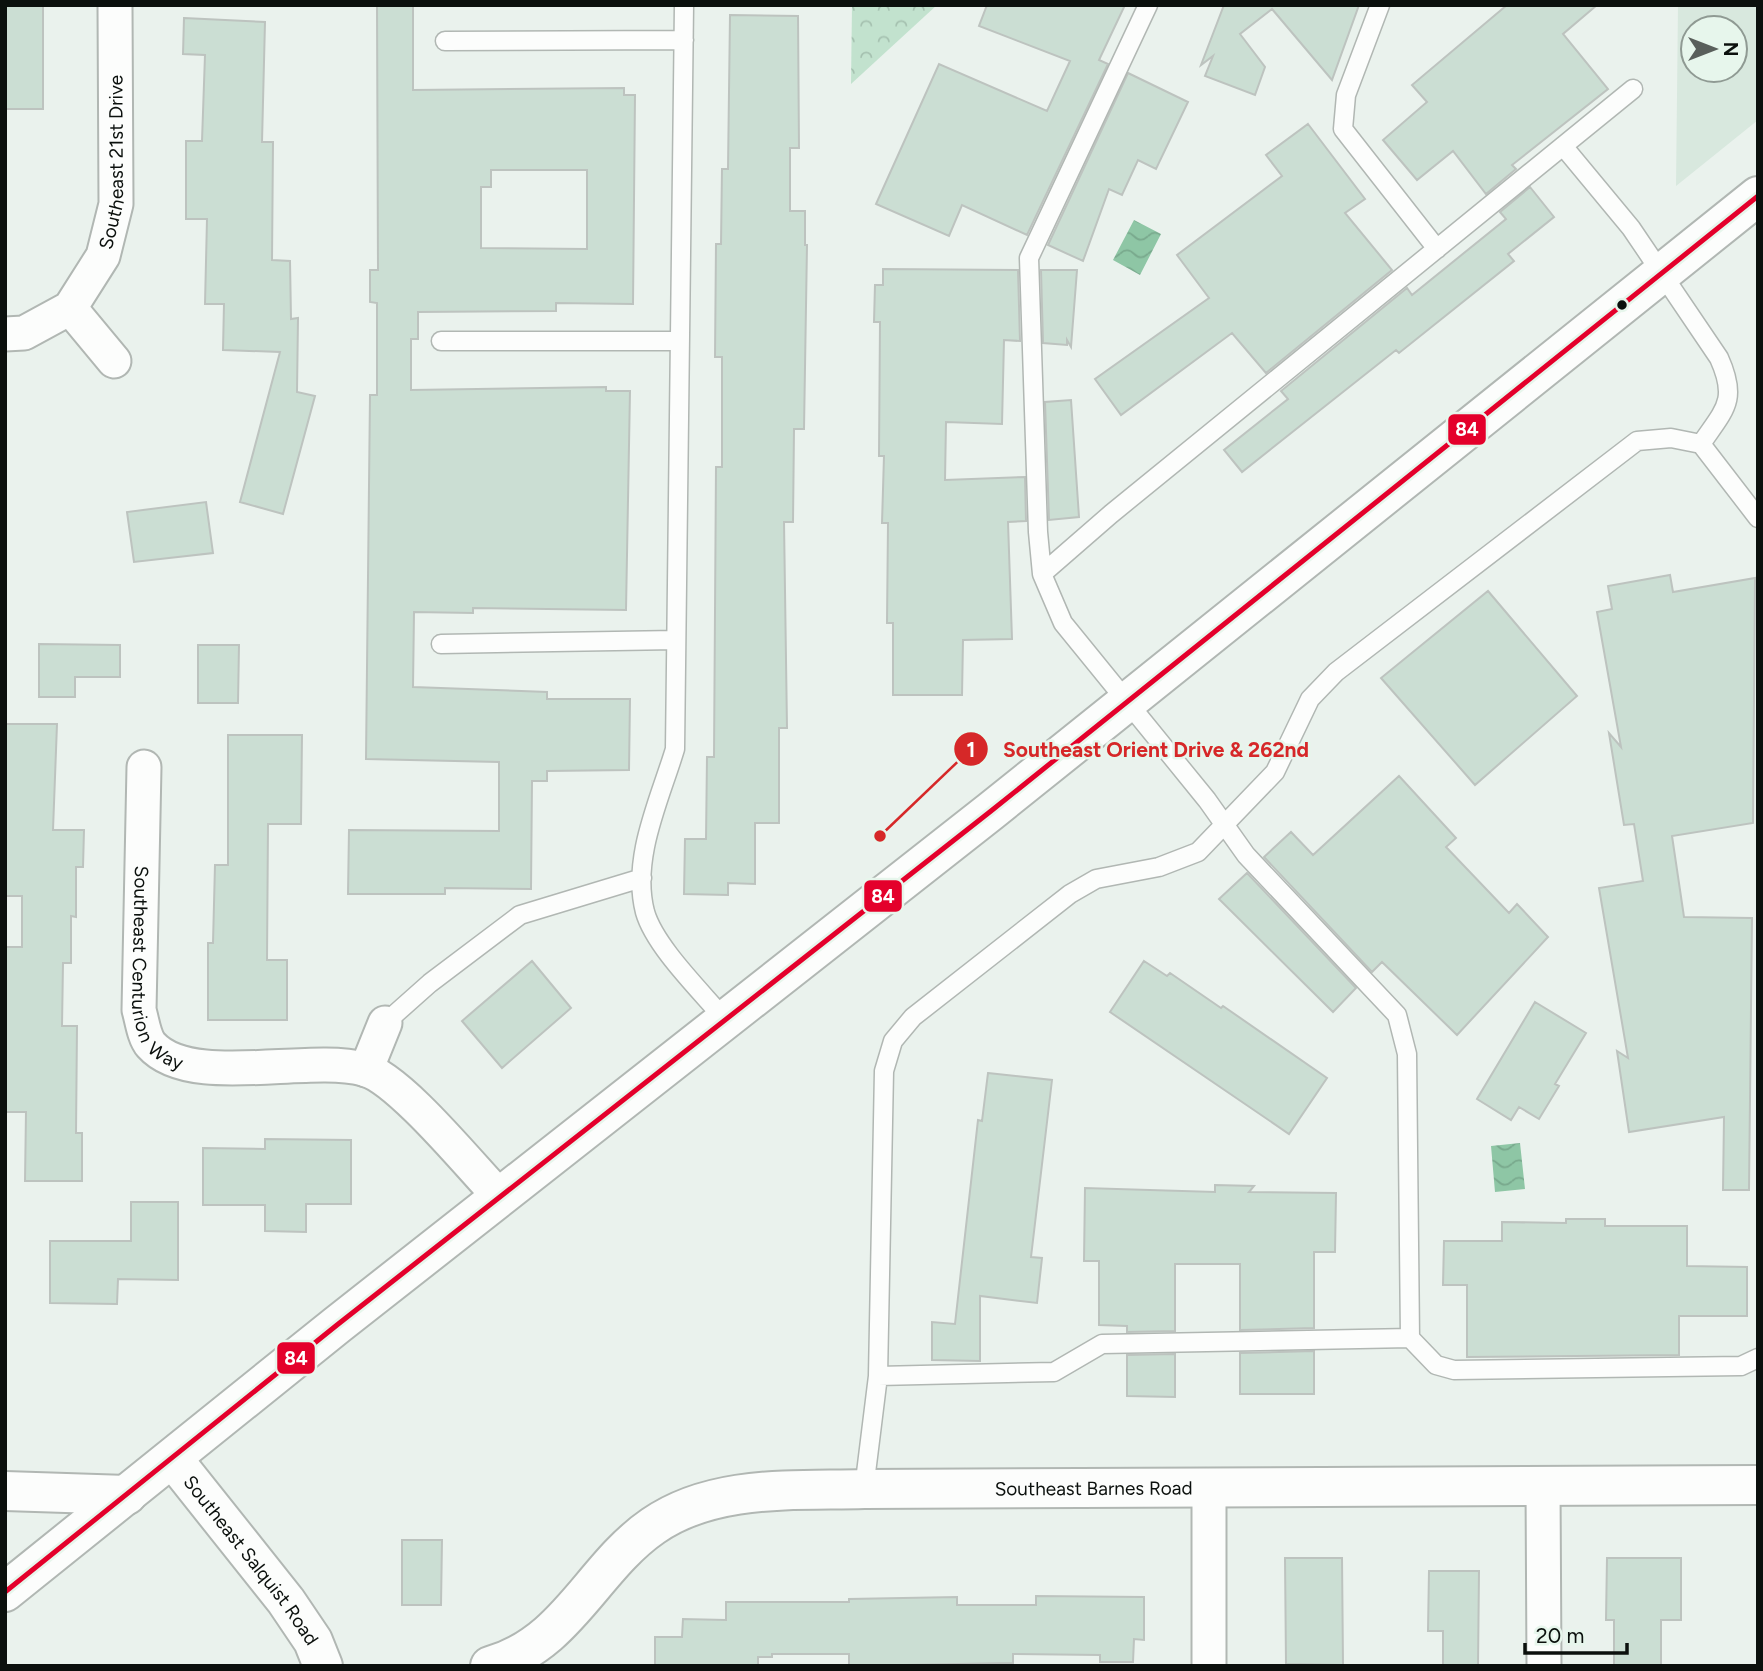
<svg xmlns="http://www.w3.org/2000/svg" width="1763" height="1671" viewBox="0 0 1763 1671" font-family="Figtree,sans-serif">
<defs>
<pattern id="forest-crowns" width="20" height="18" patternUnits="userSpaceOnUse" patternTransform="scale(1.75)"><rect width="20" height="18" fill="#c2e2ce"/><path d="M2 6a3 3 0 1 1 6 0M12 15a3 3 0 1 1 6 0" fill="none" stroke="#a5c1b0"/></pattern>
<pattern id="water-waves" width="16" height="10" patternUnits="userSpaceOnUse" patternTransform="scale(1.75)"><rect width="16" height="10" fill="#8ec6a5"/><path d="M0 5q4-4 8 0t8 0" fill="none" stroke="#79a98d"/></pattern>
</defs>
<rect width="100%" height="100%" fill="#eaf2ed"/>
<path fill="#d8e8de" fill-rule="evenodd" d="M 1678,5 L 1758,5 L 1758,120 L 1676,186 ZM 1693,28 L 1735,28 L 1735,70 L 1693,70 Z"/>
<path fill="url(#forest-crowns)" d="M 852,5 L 937,5 L 851,84 Z"/>
<path fill="url(#water-waves)" d="M 1134,220 L 1161,234 L 1140,275 L 1113,260 Z
M 1520,1143 L 1525,1189 L 1495,1192 L 1491,1146 Z"/>
<path fill="#cbded3" stroke="#bdc3bf" stroke-width="2" fill-rule="evenodd" d="M 5,5 L 43,5 L 43,109 L 5,109 Z
M 377,5 L 413,5 L 413,90 L 624,88 L 624,95 L 635,95 L 633,304 L 556,303 L 556,311 L 418,312 L 418,339 L 411,339 L 411,390 L 606,387 L 606,391 L 630,391 L 626,610 L 473,608 L 473,613 L 414,612 L 413,687 L 547,692 L 547,699 L 630,699 L 629,770 L 547,771 L 547,781 L 532,781 L 531,889 L 445,888 L 445,894 L 348,894 L 349,830 L 499,831 L 499,762 L 366,759 L 370,395 L 377,395 L 377,303 L 370,302 L 370,270 L 378,270 ZM 491,170 L 587,170 L 587,249 L 481,248 L 481,187 L 491,187 Z
M 987,5 L 1125,5 L 1099,60 L 1108,64 L 1027,235 L 962,205 L 949,236 L 876,204 L 939,64 L 1047,111 L 1070,61 L 979,26 Z
M 1224,5 L 1359,5 L 1332,80 L 1272,9 L 1240,34 L 1265,67 L 1255,95 L 1205,76 L 1213,56 L 1201,65 Z
M 1507,5 L 1597,5 L 1563,34 L 1608,89 L 1512,165 L 1516,169 L 1486,194 L 1453,151 L 1417,180 L 1383,140 L 1427,102 L 1412,85 Z
M 730,15 L 798,16 L 799,148 L 790,148 L 790,211 L 805,211 L 805,245 L 807,245 L 804,429 L 794,429 L 793,522 L 784,522 L 787,728 L 779,728 L 779,823 L 755,823 L 755,884 L 728,883 L 728,895 L 684,894 L 685,839 L 706,839 L 707,757 L 714,757 L 716,467 L 722,467 L 722,357 L 715,357 L 716,244 L 721,244 L 722,169 L 728,169 Z
M 184,18 L 265,22 L 262,142 L 273,142 L 272,260 L 290,261 L 291,319 L 298,318 L 297,392 L 315,396 L 283,514 L 240,502 L 280,352 L 223,350 L 224,304 L 205,304 L 207,219 L 186,219 L 186,141 L 202,141 L 205,55 L 183,54 Z
M 1128,73 L 1188,102 L 1156,169 L 1138,160 L 1122,195 L 1109,189 L 1083,261 L 1048,245 Z
M 1308,124 L 1365,199 L 1345,213 L 1392,270 L 1266,373 L 1232,333 L 1121,415 L 1095,379 L 1209,298 L 1177,255 L 1282,176 L 1266,155 Z
M 1530,187 L 1554,217 L 1508,254 L 1514,261 L 1399,353 L 1396,350 L 1242,472 L 1224,450 L 1288,399 L 1281,391 L 1407,288 L 1412,295 L 1506,219 L 1500,212 Z
M 883,269 L 1018,270 L 1020,341 L 1004,340 L 1002,424 L 946,422 L 945,480 L 1025,477 L 1026,521 L 1008,522 L 1012,639 L 963,640 L 962,695 L 893,695 L 893,623 L 887,623 L 888,523 L 882,523 L 884,456 L 879,456 L 880,322 L 874,322 L 875,285 L 883,285 Z
M 1041,270 L 1077,270 L 1071,347 L 1067,340 L 1067,345 L 1043,343 Z
M 1071,400 L 1079,517 L 1049,520 L 1045,402 Z
M 206,502 L 213,553 L 134,562 L 127,512 Z
M 1670,575 L 1673,592 L 1755,578 L 1753,823 L 1672,836 L 1684,917 L 1752,918 L 1749,1190 L 1723,1190 L 1724,1117 L 1629,1132 L 1617,1051 L 1628,1058 L 1599,888 L 1643,881 L 1634,824 L 1624,825 L 1609,733 L 1621,747 L 1597,612 L 1612,609 L 1608,586 Z
M 1488,591 L 1577,696 L 1475,785 L 1381,678 Z
M 39,644 L 120,645 L 120,677 L 75,677 L 75,697 L 39,697 Z
M 198,645 L 239,645 L 238,703 L 198,703 Z
M 5,724 L 57,724 L 53,830 L 84,830 L 83,867 L 76,867 L 76,917 L 71,916 L 71,963 L 63,963 L 62,1026 L 77,1026 L 76,1133 L 82,1133 L 82,1181 L 25,1181 L 26,1112 L 5,1112 L 5,947 L 22,947 L 22,896 L 5,896 Z
M 228,735 L 302,735 L 301,824 L 268,824 L 267,960 L 287,960 L 287,1020 L 208,1020 L 208,943 L 213,943 L 215,865 L 228,865 Z
M 1399,776 L 1456,838 L 1446,847 L 1509,913 L 1517,904 L 1548,937 L 1457,1035 L 1382,962 L 1372,972 L 1264,857 L 1291,832 L 1313,855 Z
M 1247,873 L 1356,988 L 1333,1012 L 1219,899 Z
M 532,961 L 571,1008 L 502,1068 L 462,1021 Z
M 1144,961 L 1167,976 L 1170,973 L 1221,1008 L 1223,1006 L 1327,1078 L 1289,1134 L 1110,1012 Z
M 1535,1002 L 1586,1033 L 1555,1084 L 1559,1086 L 1539,1119 L 1519,1107 L 1511,1120 L 1477,1099 Z
M 988,1073 L 1052,1080 L 1031,1257 L 1042,1258 L 1037,1303 L 980,1296 L 980,1361 L 932,1360 L 932,1322 L 955,1324 L 978,1120 L 982,1121 Z
M 265,1139 L 351,1140 L 351,1204 L 306,1204 L 306,1232 L 265,1231 L 265,1205 L 203,1205 L 203,1148 L 265,1149 Z
M 1215,1185 L 1254,1186 L 1249,1192 L 1336,1193 L 1335,1252 L 1314,1252 L 1314,1328 L 1240,1330 L 1240,1264 L 1175,1264 L 1175,1331 L 1127,1332 L 1127,1326 L 1099,1325 L 1099,1261 L 1084,1261 L 1085,1188 L 1215,1192 Z
M 131,1202 L 178,1202 L 178,1280 L 118,1279 L 117,1304 L 50,1303 L 50,1241 L 131,1241 Z
M 1566,1219 L 1605,1219 L 1605,1226 L 1687,1226 L 1687,1266 L 1747,1267 L 1747,1316 L 1679,1316 L 1679,1355 L 1467,1357 L 1467,1285 L 1443,1285 L 1444,1241 L 1502,1241 L 1502,1222 L 1566,1223 Z
M 1314,1351 L 1314,1394 L 1240,1394 L 1240,1353 Z
M 1175,1354 L 1175,1397 L 1127,1396 L 1127,1355 Z
M 402,1540 L 442,1540 L 441,1605 L 402,1605 Z
M 1285,1558 L 1342,1558 L 1343,1665 L 1286,1664 Z
M 1607,1558 L 1681,1558 L 1681,1620 L 1661,1620 L 1661,1666 L 1614,1666 L 1614,1620 L 1606,1620 Z
M 1429,1571 L 1479,1571 L 1478,1666 L 1443,1666 L 1443,1631 L 1428,1631 Z
M 1036,1596 L 1144,1597 L 1144,1640 L 1134,1639 L 1133,1662 L 1100,1662 L 1100,1655 L 1013,1654 L 1013,1663 L 849,1666 L 849,1654 L 772,1654 L 772,1657 L 758,1657 L 758,1666 L 655,1666 L 655,1637 L 682,1637 L 683,1619 L 726,1620 L 726,1602 L 849,1602 L 849,1599 L 957,1597 L 957,1605 L 1036,1605 Z"/>
<g fill="none" stroke-linecap="round" stroke-linejoin="round">
<defs>
<path id="lane" d="M 684,5 L 675,749 C 660,799 631,858 645,912 C 655,947 702,992 726,1021
M 1380,5 L 1346,95 L 1343,129 L 1437,249
M 445,41 L 684,40
M 441,341 L 680,341
M 1701,444 L 1758,518
M 1042,574 L 1111,514 L 1633,89
M 441,644 L 676,640
M 385,1023 L 430,983 L 520,915 L 642,878
M 1410,1338 L 1436,1365 L 1454,1370 L 1741,1366 L 1758,1358
M 878,1376 L 1054,1372 L 1102,1344 L 1410,1338 L 1407,1054 L 1397,1015 L 1246,855 L 1207,800 L 1063,623 L 1042,574 L 1038,532 L 1029,258 L 1148,5
M 864,1489 L 878,1376 L 884,1071 L 893,1041 L 913,1017 L 1070,894 L 1096,879 L 1159,867 L 1198,852 L 1275,772 L 1310,699 L 1336,672 L 1637,441 L 1671,438 L 1701,444 C 1725,409 1738,400 1719,358 L 1631,228 L 1563,146"/>
<g id="street">
<path d="M 70,308 L 114,361"/>
<path id="s1" d="M 5,334 L 24,333 L 70,308 L 103,256 L 116,204 L 115,5"/>
<path id="s2" d="M 144,767 L 139,1010 C 142,1020 144,1037 151,1045 C 190,1089 307,1054 364,1069 C 400,1079 471,1167 500,1197"/>
<path d="M 366,1070 L 385,1023"/>
<path d="M 1543,1485 L 1544,1666"/>
<path d="M 1209,1666 L 1209,1488"/>
</g>
<g id="secondary">
<path id="s3" d="M 173,1459 L 286,1601 L 313,1641 L 323,1666"/>
<path d="M 5,1491 L 127,1495"/>
<path d="M 5,1592 L 337,1325 L 991,811 L 1758,196"/>
<path id="s4" d="M 490,1666 C 568,1644 592,1568 653,1526 C 714,1484 793,1491 864,1489 L 1758,1485"/>
</g>
</defs>
<use href="#lane" stroke="#b1b7b3" stroke-width="21"/>
<use href="#street" stroke="#b1b7b3" stroke-width="37"/>
<use href="#secondary" stroke="#b1b7b3" stroke-width="42"/>
<use href="#lane" stroke="#fcfdfc" stroke-width="18"/>
<use href="#street" stroke="#fcfdfc" stroke-width="33"/>
<use href="#secondary" stroke="#fcfdfc" stroke-width="38"/>
<defs>
<path id="bus-1" d="M 5,1592 L 337,1325 L 991,811 L 1758,196"/>
</defs>
<use href="#bus-1" stroke="#e7f6ec" stroke-width="10"/>
<use href="#bus-1" stroke="#e4002b" stroke-width="5"/>
</g>
<circle fill="#0b100d" stroke="#e7f6ec" stroke-width="2.5" cx="1622" cy="305" r="6"/>
<g text-anchor="middle" dominant-baseline="central" stroke-width="5" stroke-linejoin="round" paint-order="stroke">
<g font-size="19" fill="#0b100d" stroke="#e7f6ec">
<text stroke="none"><textPath href="#s1" startOffset="228">Southeast 21st Drive</textPath></text>
<text stroke="none"><textPath href="#s2" startOffset="208">Southeast Centurion Way</textPath></text>
<text stroke="none"><textPath href="#s4" startOffset="665">Southeast Barnes Road</textPath></text>
<text stroke="none"><textPath href="#s3" startOffset="128">Southeast Salquist Road</textPath></text>
</g>
</g>
<path fill="none" stroke="#d62828" stroke-width="2.5" d="M880 836L971 749"/>
<g fill="#d62828" stroke="#e7f6ec" stroke-width="2.5">
<circle cx="880" cy="836" r="7"/>
<circle cx="971" cy="749" r="18"/>
</g>
<g font-size="21" text-anchor="middle" font-weight="bold" fill="#fff">
<text x="971" y="757">1</text>
</g>
<g font-size="21" text-anchor="middle" font-weight="bold" fill="#d62828" stroke="#e7f6ec" stroke-width="5" stroke-linejoin="round" paint-order="stroke">
<text x="1156" y="757">Southeast Orient Drive &amp; 262nd</text>
</g>
<g stroke="#e7f6ec" stroke-width="2.5">
<rect x="1447" y="413" width="40" height="33" rx="7" fill="#e4002b"/>
<rect x="863" y="879" width="40" height="34" rx="7" fill="#e4002b"/>
<rect x="276" y="1341" width="40" height="34" rx="7" fill="#e4002b"/>
</g>
<g font-size="19" text-anchor="middle" font-weight="bold" fill="#fff">
<text x="1467" y="436">84</text>
<text x="883" y="903">84</text>
<text x="296" y="1365">84</text>
</g>
<rect width="1763" height="1671" fill="none" stroke="#0b100d" stroke-width="14"/>
<g transform="translate(1714 49) rotate(90)"><circle r="33" fill="#e7f6ec" stroke="#8f9a93" stroke-width="2"/>
<path d="M0-5L12 26L0 18L-12 26Z" fill="#595f5b"/>
<text y="-10" font-size="19" font-weight="bold" text-anchor="middle" fill="#0b100d">N</text>
</g>
<path d="M1525 1643v10h102v-10" fill="none" stroke="#0b100d" stroke-width="3.5"/>
<text x="1536" y="1643" font-size="21" fill="#0b100d" stroke="#e7f6ec" stroke-width="5" paint-order="stroke">20 m</text>
</svg>
